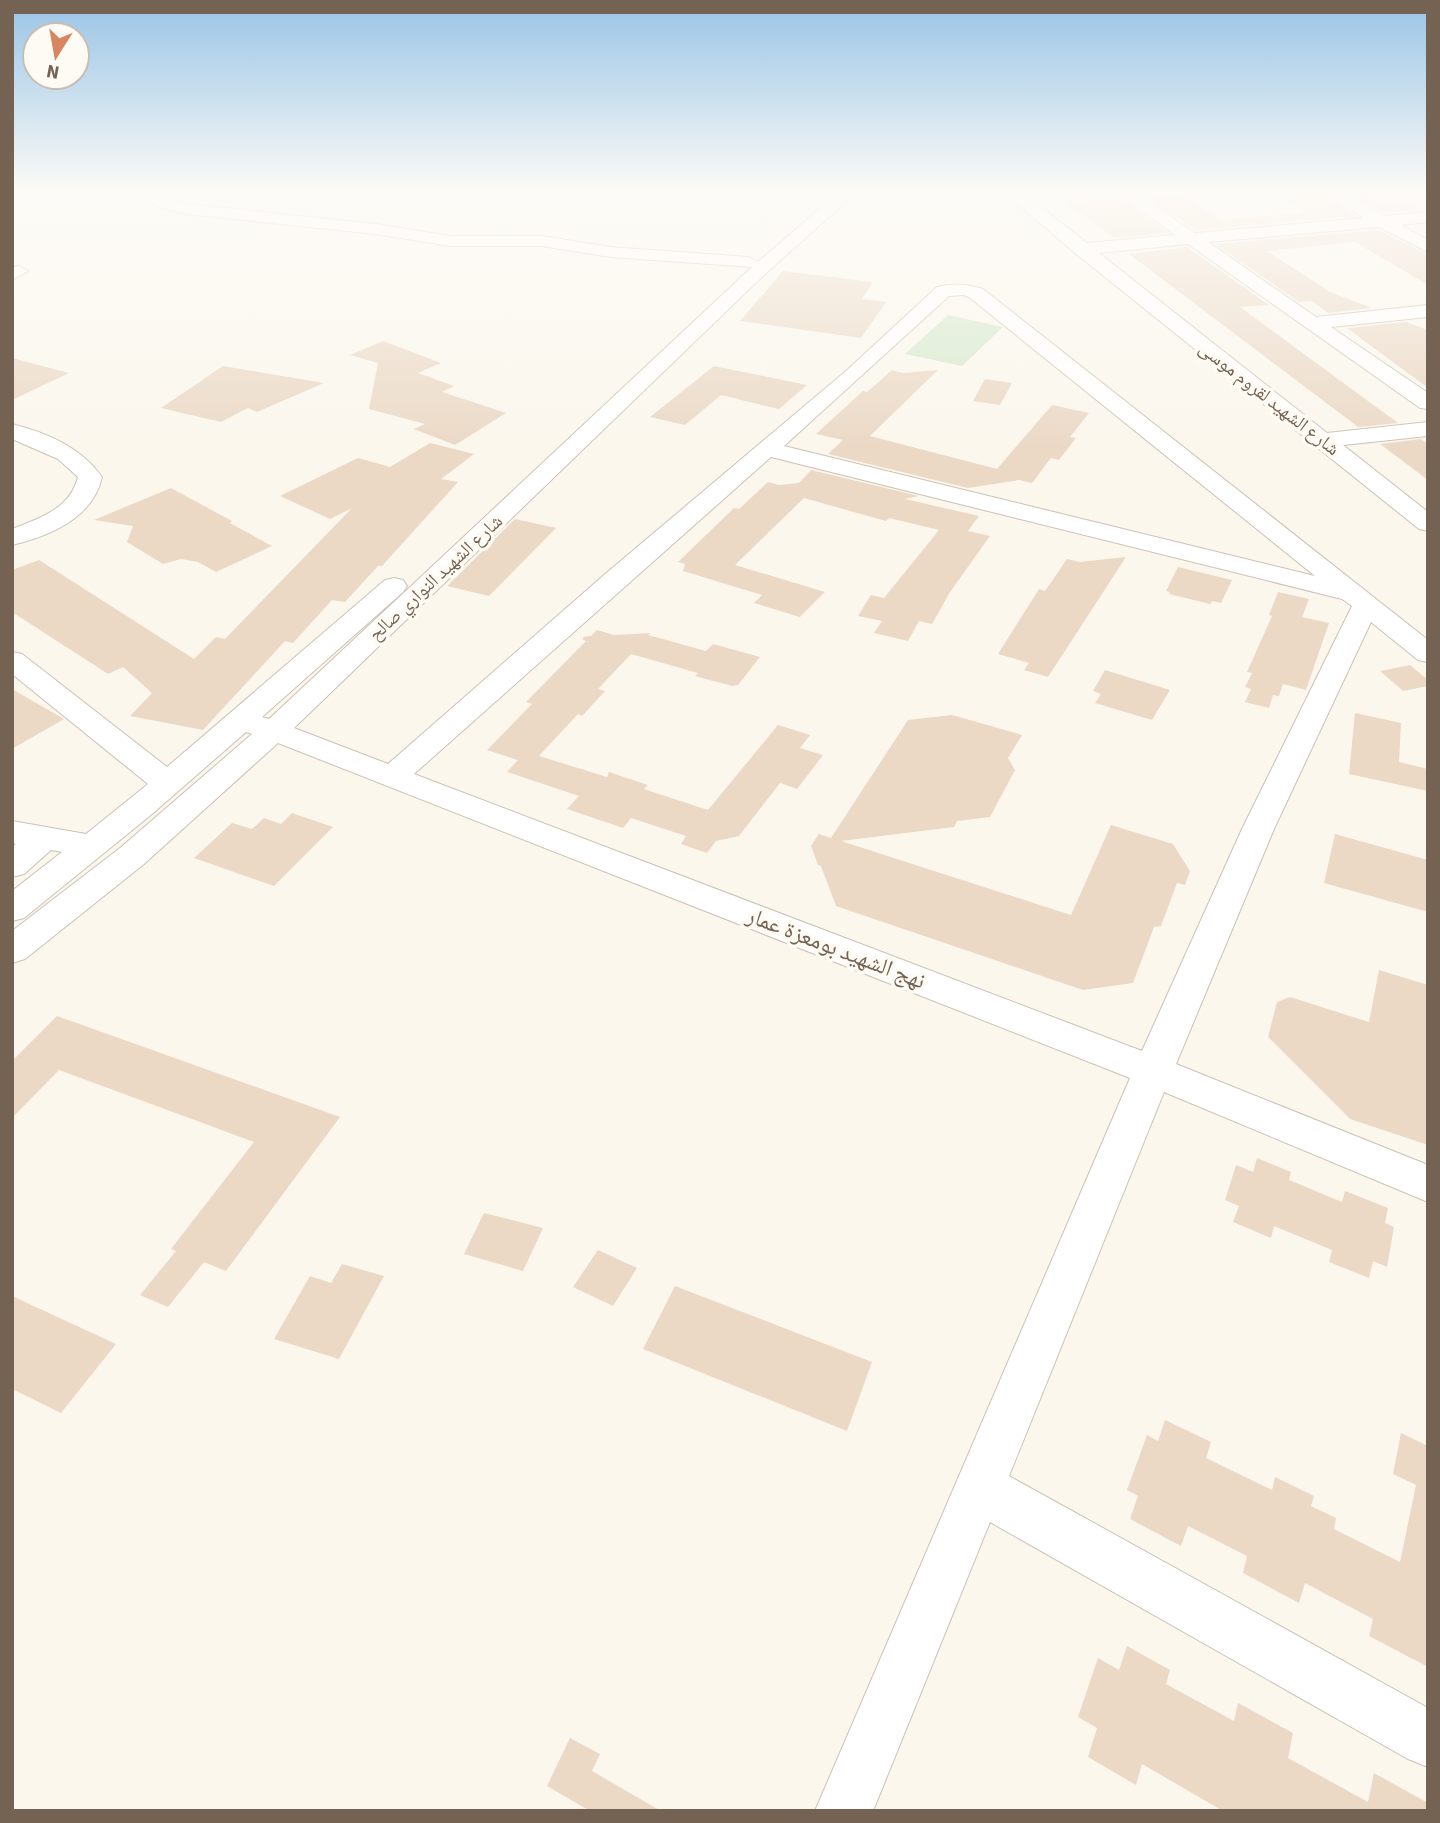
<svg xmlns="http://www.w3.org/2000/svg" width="1440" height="1823" viewBox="0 0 1440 1823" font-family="'Source Sans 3','Noto Naskh Arabic',sans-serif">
<rect width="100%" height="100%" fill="#fbf7ed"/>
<path fill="#d5e8cc" d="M 948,315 L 1003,327 L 962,366 L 905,354 Z"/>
<path fill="#ebd9c6" d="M 1283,193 L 1321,193 L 1356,216 L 1196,230 L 1146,197 L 1183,195 L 1221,220 L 1307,213 L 1283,199 L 1291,198 Z
M 1350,193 L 1366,193 L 1380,201 L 1391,203 L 1409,202 L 1423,210 L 1386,213 Z
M 1120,198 L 1168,233 L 1114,238 L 1065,202 Z
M 1378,230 L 1428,254 L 1428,285 L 1355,242 L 1267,251 L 1330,292 L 1372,308 L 1328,313 L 1312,301 L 1299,302 L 1215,244 Z
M 1187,247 L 1269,305 L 1240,307 L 1398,423 L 1358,427 L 1129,254 Z
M 783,271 L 873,282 L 862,299 L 886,302 L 861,338 L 740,321 Z
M 1406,322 L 1428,330 L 1428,388 L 1347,328 Z
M 383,341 L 441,363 L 418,373 L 454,386 L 442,392 L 506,413 L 455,445 L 414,429 L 425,424 L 369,409 L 378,363 L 350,355 Z
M 12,358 L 69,373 L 12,400 Z
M 223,366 L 324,383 L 257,412 L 248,408 L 221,422 L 161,408 Z
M 714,366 L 807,385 L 779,409 L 721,395 L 685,425 L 650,417 Z
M 892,370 L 903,373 L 938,370 L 870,436 L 997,469 L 1052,405 L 1089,413 L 1070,437 L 1076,438 L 1059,460 L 1051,458 L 1032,483 L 1019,480 L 968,488 L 828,454 L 843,440 L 816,434 L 863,391 L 867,392 Z
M 985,379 L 1012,383 L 1000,405 L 973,401 Z
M 1421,439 L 1428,444 L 1428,480 L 1380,444 Z
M 430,443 L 474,454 L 441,479 L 458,482 L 382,566 L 378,566 L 345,602 L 332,600 L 293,643 L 285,641 L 203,730 L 130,716 L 152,693 L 123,667 L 108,674 L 12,612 L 12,570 L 39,560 L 194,659 L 216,637 L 225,639 L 352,508 L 330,519 L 280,496 L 358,458 L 390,467 Z
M 811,470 L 919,496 L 905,499 L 979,516 L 968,531 L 990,536 L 950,592 L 932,624 L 919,621 L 908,641 L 874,633 L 882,621 L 858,616 L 871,595 L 884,598 L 939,530 L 889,518 L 886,521 L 804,498 L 735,565 L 825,592 L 800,617 L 754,603 L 762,595 L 683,571 L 685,564 L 678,562 L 734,508 L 739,509 L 768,482 L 779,485 L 799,483 Z
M 171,488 L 232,521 L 230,523 L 272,546 L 216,572 L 198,562 L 181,559 L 163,564 L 127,542 L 133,526 L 94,520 Z
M 515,519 L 556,528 L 489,596 L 447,586 Z
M 1126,557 L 1048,677 L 1024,670 L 1029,663 L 998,654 L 1039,589 L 1045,591 L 1067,559 L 1080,562 Z
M 1178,567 L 1232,580 L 1221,603 L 1212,601 L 1210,604 L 1169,594 L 1170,592 L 1166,591 Z
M 1278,592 L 1309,599 L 1302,617 L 1329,623 L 1306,690 L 1283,684 L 1279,696 L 1273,695 L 1269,708 L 1245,702 L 1251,689 L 1245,687 L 1252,673 L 1247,672 L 1272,616 L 1269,615 Z
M 597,630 L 614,635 L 651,633 L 648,635 L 706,651 L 713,644 L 760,657 L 738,685 L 732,686 L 695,676 L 698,673 L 631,654 L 598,689 L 605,691 L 582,716 L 578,714 L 539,756 L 607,777 L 609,772 L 648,785 L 644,789 L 708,810 L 778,725 L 810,735 L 800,748 L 823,755 L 797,789 L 780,783 L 739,836 L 716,841 L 707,853 L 681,844 L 686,836 L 631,818 L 623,828 L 567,809 L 579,796 L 507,772 L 518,760 L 487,750 L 532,704 L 526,702 L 586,641 L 583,640 L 583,637 L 591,636 Z
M 1410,665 L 1428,680 L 1428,686 L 1403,691 L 1380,671 Z
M 1105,670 L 1170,690 L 1152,720 L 1095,703 L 1101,694 L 1093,691 Z
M 12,689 L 64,719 L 12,749 Z
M 1355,713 L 1401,723 L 1399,762 L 1428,769 L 1428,791 L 1349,774 Z
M 952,715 L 1022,735 L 1008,758 L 1015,770 L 990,817 L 957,821 L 954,827 L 841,841 L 1071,915 L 1111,825 L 1173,844 L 1190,871 L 1185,885 L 1177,883 L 1161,926 L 1154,927 L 1133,983 L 1083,990 L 836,906 L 821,866 L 818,865 L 811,846 L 819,834 L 831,838 L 908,720 Z
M 292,813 L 333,827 L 274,886 L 194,858 L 232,823 L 252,829 L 264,818 L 281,824 Z
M 1335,834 L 1428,860 L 1428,912 L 1324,883 Z
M 1379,970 L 1428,985 L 1428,1145 L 1350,1119 L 1268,1037 L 1277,1002 L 1290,997 L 1369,1022 Z
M 57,1016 L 340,1117 L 226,1271 L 204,1262 L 168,1307 L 140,1295 L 176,1251 L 171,1249 L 254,1142 L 59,1070 L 12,1118 L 12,1061 Z
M 1257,1158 L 1291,1172 L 1289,1180 L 1342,1202 L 1345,1191 L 1388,1208 L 1385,1223 L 1394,1227 L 1387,1267 L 1373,1261 L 1369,1278 L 1329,1262 L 1332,1250 L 1274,1226 L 1271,1238 L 1233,1222 L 1239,1206 L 1225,1200 L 1236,1165 L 1253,1172 Z
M 484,1213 L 543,1228 L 523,1271 L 464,1254 Z
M 598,1250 L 637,1268 L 613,1306 L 573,1287 Z
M 342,1264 L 384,1276 L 339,1359 L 274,1339 L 310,1276 L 331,1283 Z
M 675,1286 L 872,1362 L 847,1431 L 643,1349 Z
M 12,1296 L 116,1344 L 61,1413 L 12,1389 Z
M 1165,1420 L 1211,1442 L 1206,1458 L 1272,1490 L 1275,1477 L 1314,1496 L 1311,1506 L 1336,1518 L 1334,1529 L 1400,1562 L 1416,1485 L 1393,1474 L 1401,1433 L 1428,1446 L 1428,1667 L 1369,1636 L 1373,1619 L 1305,1583 L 1299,1603 L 1243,1573 L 1247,1556 L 1188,1526 L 1181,1546 L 1130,1519 L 1138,1496 L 1127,1490 L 1147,1435 L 1158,1441 Z
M 1127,1646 L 1170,1670 L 1166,1684 L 1234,1721 L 1238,1703 L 1293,1733 L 1288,1758 L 1368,1802 L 1374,1773 L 1428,1803 L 1428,1811 L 1223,1811 L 1142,1764 L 1136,1785 L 1088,1757 L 1097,1728 L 1078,1717 L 1098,1658 L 1119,1670 Z
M 570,1738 L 600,1754 L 592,1771 L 661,1811 L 590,1811 L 547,1786 Z"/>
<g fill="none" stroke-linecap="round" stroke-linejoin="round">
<defs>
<path id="minor" d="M 138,193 C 160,193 166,199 186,204 L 376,224 L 450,236 L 542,236 L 610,247 L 749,257 L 758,262 L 838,193 L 856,193 L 765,274 L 294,728 L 388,764 L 604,575 L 846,371 L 937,287 C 954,283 967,284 983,289 L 1428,640 L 1428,662 L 1418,660 L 1371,622 L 1274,829 L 1176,1064 L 1428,1165 L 1428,1202 L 1164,1092 L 1009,1476 L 1428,1708 L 1428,1767 L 1408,1759 L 990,1522 L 873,1811 L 815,1811 L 1130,1078 L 278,743 L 144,864 L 25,959 L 12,963 L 12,931 L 120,848 L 252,734 L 246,732 L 152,814 L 24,918 L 12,921 L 12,891 L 62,852 L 51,850 L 24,874 L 12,877 L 12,847 L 16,844 L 12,843 L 12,821 L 86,834 L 148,784 L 12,674 L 12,652 L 22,654 L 167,767 L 385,580 L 394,578 L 403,580 L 407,586 L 403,592 L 262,717 L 269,719 L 752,267 L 610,257 L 542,246 L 450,246 L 376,234 L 186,214 L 158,207 ZM 963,295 L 969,297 L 1315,576 L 784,446 L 949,296 ZM 771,457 L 1342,599 L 1352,606 L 1242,829 L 1142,1051 L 414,774 Z
M 1005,193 L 1023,193 L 1087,243 L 1175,235 L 1117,193 L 1136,193 L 1195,233 L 1364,218 L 1324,193 L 1344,193 L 1385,216 L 1428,212 L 1428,222 L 1401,225 L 1428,240 L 1428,252 L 1379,227 L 1208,242 L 1316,317 L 1428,305 L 1428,317 L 1331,327 L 1428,393 L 1428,409 L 1420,408 L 1188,244 L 1099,253 L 1327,433 L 1428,422 L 1428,436 L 1343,445 L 1428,512 L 1428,531 L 1419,529 L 1075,253 Z
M 19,266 L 28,271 L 12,280 L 12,267 Z
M 12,424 C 47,433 81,447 102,477 C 93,518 50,536 12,545 L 12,529 C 40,518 70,509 78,477 L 58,459 L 12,439 Z"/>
</defs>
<use href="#minor" stroke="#cdc1b4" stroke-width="2"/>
<use href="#minor" fill="#fff" fill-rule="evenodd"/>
</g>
<linearGradient id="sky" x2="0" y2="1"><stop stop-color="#99c4e6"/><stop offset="0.43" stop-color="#fdfbf7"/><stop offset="1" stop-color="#fdfbf7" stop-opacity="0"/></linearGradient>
<rect width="1440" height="448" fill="url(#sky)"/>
<g text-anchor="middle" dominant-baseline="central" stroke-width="7" stroke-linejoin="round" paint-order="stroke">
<g font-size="19" fill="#746252" stroke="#fefbf4">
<text transform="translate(1269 399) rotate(38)">شارع الشهيد لقروم موسى</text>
<text transform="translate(436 578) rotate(-43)">شارع الشهيد النواري صالح</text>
</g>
<g font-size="23" fill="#746252" stroke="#fefbf4">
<text transform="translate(836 948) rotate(21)">نهج الشهيد بومعزة عمار</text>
</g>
</g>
<rect width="1440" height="1823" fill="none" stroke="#746252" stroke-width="28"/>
<g transform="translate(56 56) rotate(191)"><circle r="33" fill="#fefbf4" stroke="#c7beb3" stroke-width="2"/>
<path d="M0-5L12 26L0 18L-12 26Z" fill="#d68761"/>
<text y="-10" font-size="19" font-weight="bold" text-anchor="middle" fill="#746252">N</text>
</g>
</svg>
